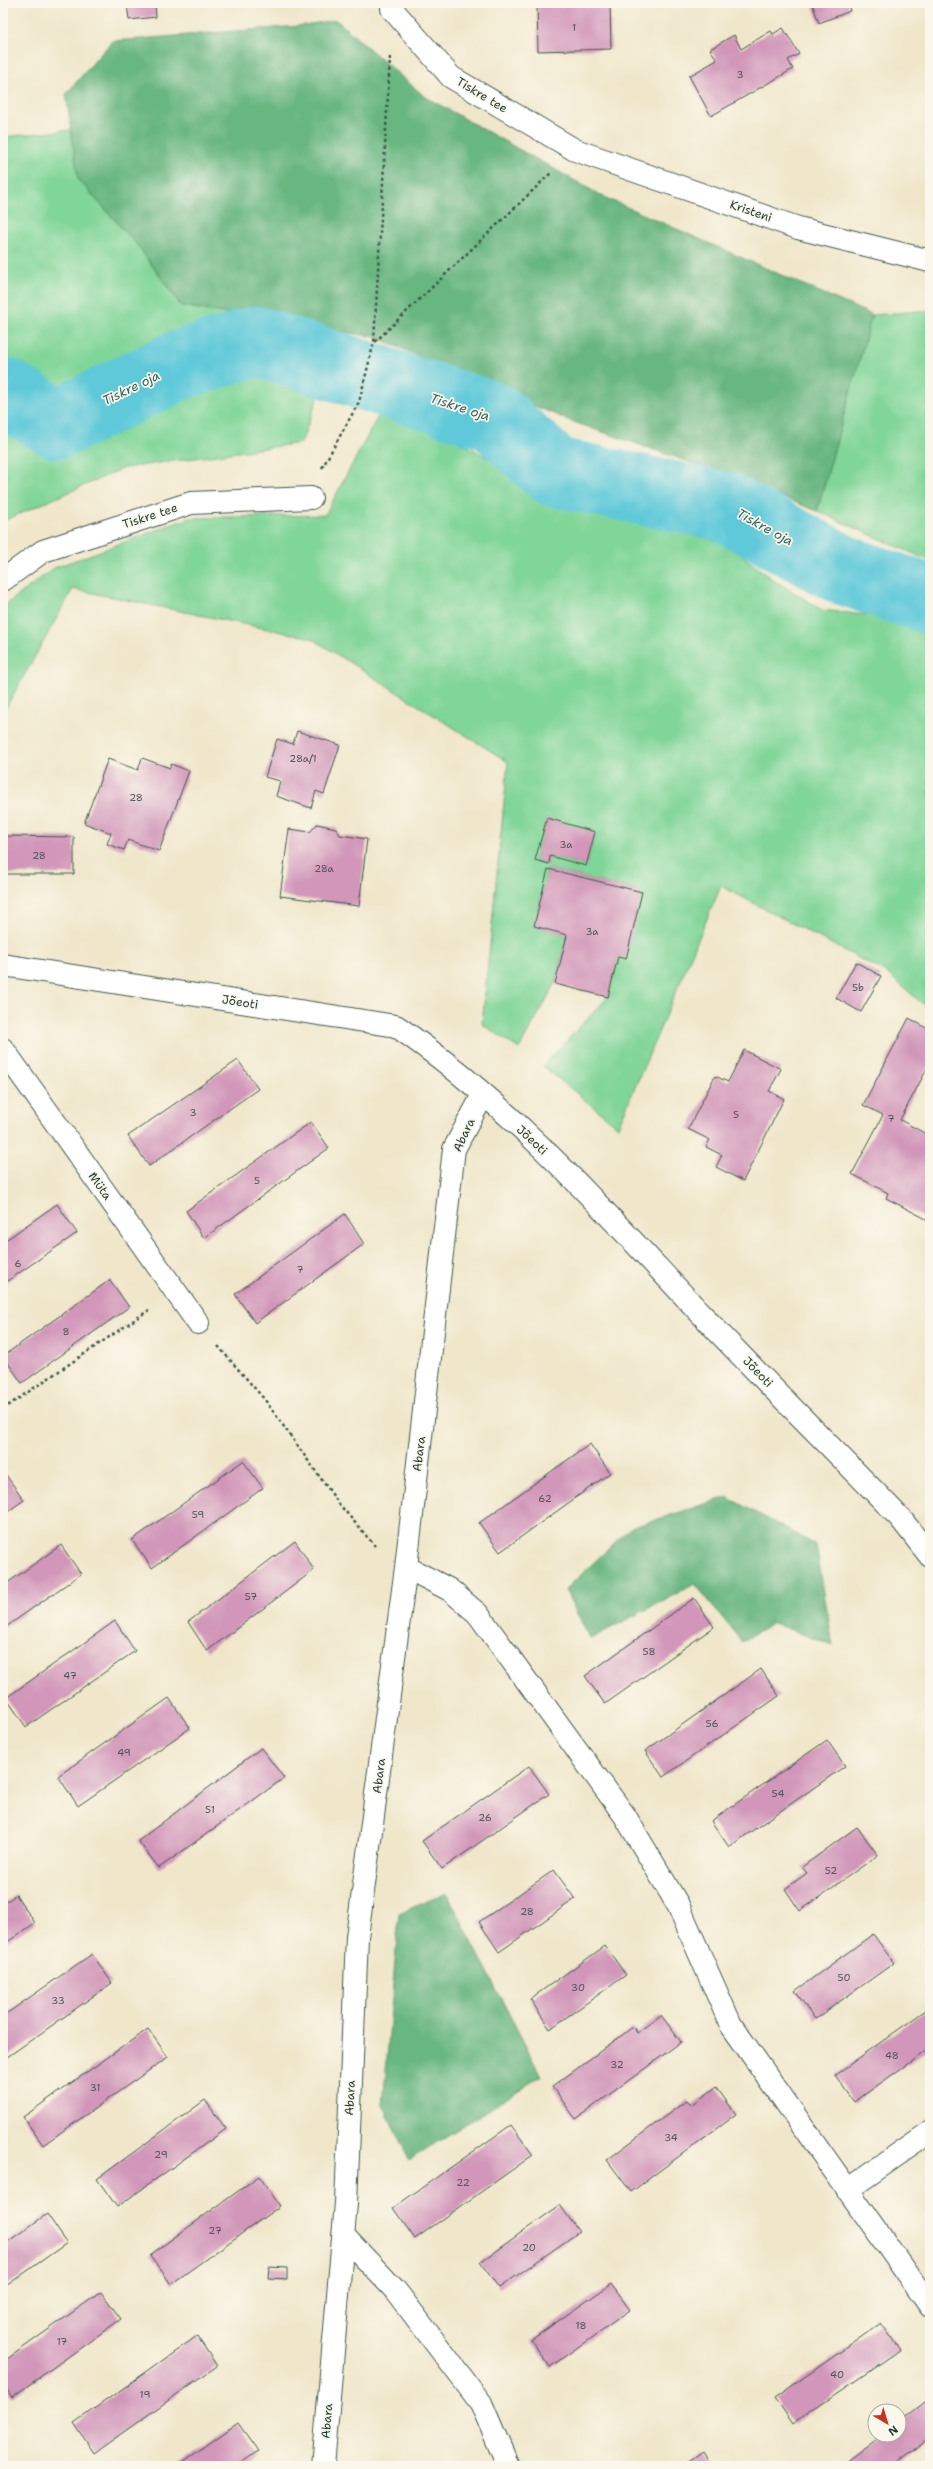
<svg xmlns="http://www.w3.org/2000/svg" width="933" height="2469" viewBox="0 0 933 2469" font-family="'Shantell Sans',sans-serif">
<rect width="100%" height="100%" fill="#fbf7ec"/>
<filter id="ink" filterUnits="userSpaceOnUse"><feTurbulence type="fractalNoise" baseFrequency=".025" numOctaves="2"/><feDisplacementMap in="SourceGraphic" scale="8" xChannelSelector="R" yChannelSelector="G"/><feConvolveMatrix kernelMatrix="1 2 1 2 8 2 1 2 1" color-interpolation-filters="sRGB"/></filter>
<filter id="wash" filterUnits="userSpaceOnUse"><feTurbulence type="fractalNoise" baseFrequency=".012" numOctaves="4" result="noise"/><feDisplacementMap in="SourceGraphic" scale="16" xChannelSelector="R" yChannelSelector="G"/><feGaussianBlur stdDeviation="0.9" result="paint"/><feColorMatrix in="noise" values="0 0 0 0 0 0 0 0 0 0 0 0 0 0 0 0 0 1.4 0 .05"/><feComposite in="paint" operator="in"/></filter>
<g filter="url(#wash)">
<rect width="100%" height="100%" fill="#f0e7cb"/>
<path fill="#80d598" stroke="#508966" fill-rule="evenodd" d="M 72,130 L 78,179 L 138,246 L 181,306 L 342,332 L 301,443 L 124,468 L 3,521 L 3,137 Z
M 930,310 L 930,561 L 817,511 L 872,315 Z
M 388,398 L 534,486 L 728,544 L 772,579 L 822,610 L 930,622 L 930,1010 L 887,973 L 721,886 L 618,1127 L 543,1066 L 608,997 L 618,957 L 642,892 L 548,869 L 534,926 L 567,935 L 555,984 L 519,1049 L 482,1024 L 508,762 L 311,638 L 73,589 L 3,713 L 3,607 L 54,568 L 189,518 L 325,515 ZM 547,819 L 595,832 L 586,866 L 550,856 L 548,864 L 535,860 Z"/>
<path fill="#68b680" stroke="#447a5a" d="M 336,20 L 424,96 L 604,197 L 872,315 L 817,511 L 732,477 L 568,420 L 375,337 L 182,306 L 138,246 L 78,179 L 66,94 L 112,41 L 298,26 Z
M 727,1497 L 816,1545 L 833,1646 L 773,1623 L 742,1642 L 695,1584 L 590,1639 L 565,1590 L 630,1528 Z
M 447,1893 L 541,2076 L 409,2160 L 383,2105 L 399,1913 Z"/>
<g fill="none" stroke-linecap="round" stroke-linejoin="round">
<path stroke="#5fc9d9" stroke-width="70" d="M 3,392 L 58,424 L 177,366 L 257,341 L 494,417 L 555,472 L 726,507 L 841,569 L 930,600"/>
</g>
<g id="blocks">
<path fill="#d196b9" d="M 127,3 L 155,3 L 156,17 L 129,20 Z
M 554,3 L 610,3 L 611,49 L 538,51 L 537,5 Z
M 812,3 L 848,3 L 850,11 L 819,23 Z
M 783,28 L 799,54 L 788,60 L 793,69 L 711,116 L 689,76 L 717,60 L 710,49 L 734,35 L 741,49 L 771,31 L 773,34 Z
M 297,731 L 340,745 L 324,794 L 316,791 L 311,808 L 276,796 L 280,781 L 265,777 L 277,739 L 293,744 Z
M 142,758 L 170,768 L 171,764 L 189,771 L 159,851 L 128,840 L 124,850 L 107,844 L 111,833 L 84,823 L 108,759 L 138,770 Z
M 547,818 L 595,832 L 586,866 L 550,856 L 549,864 L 535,860 Z
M 317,824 L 336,828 L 340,835 L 367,839 L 359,906 L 280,896 L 289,829 L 310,832 Z
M 3,836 L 74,837 L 74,874 L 3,874 Z
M 548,869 L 642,892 L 626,959 L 618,957 L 608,997 L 555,984 L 567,935 L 534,926 Z
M 856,962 L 881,976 L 861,1012 L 836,998 Z
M 909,1018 L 930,1030 L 930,1063 L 900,1120 L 930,1136 L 930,1221 L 886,1198 L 888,1193 L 852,1174 L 883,1115 L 863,1105 Z
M 744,1050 L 781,1069 L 769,1091 L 784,1099 L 743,1181 L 716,1167 L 722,1155 L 706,1147 L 710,1140 L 688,1129 L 715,1076 L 728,1082 Z
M 238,1060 L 258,1089 L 149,1166 L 128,1136 Z
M 311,1122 L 329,1148 L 204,1238 L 186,1211 Z
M 57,1204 L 77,1233 L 3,1284 L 3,1242 Z
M 345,1214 L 364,1244 L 255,1323 L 235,1294 Z
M 110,1280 L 129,1307 L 22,1383 L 3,1356 Z
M 590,1444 L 610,1473 L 500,1552 L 479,1523 Z
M 243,1461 L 263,1488 L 152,1568 L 132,1540 Z
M 3,1471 L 24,1500 L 3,1515 Z
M 295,1541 L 314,1570 L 207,1651 L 188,1622 Z
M 61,1545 L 81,1574 L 3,1629 L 3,1586 Z
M 694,1598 L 714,1627 L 605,1704 L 585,1676 Z
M 115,1621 L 135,1651 L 26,1727 L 6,1698 Z
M 761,1669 L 779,1696 L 663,1777 L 645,1751 Z
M 169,1698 L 190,1728 L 78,1806 L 58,1776 Z
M 827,1740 L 845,1766 L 729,1847 L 711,1821 Z
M 261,1748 L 284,1778 L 159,1868 L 138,1841 Z
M 529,1766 L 549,1794 L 442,1869 L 422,1841 Z
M 857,1827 L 878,1855 L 800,1911 L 785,1889 L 807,1873 L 802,1867 Z
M 554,1870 L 575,1899 L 499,1952 L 479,1922 Z
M 16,1895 L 35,1923 L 3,1945 L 3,1904 Z
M 873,1934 L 894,1963 L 815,2019 L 795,1991 Z
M 605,1946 L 626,1975 L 550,2029 L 530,1999 Z
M 92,1954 L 112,1983 L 3,2060 L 3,2016 Z
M 930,2007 L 930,2048 L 854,2102 L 835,2075 Z
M 661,2015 L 681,2042 L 576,2119 L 552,2087 L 633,2027 L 637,2033 Z
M 148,2029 L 168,2057 L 43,2145 L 23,2117 Z
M 716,2087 L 736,2114 L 631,2192 L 607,2160 L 687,2100 L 692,2105 Z
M 205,2100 L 226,2129 L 117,2207 L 97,2179 Z
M 511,2125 L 533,2155 L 415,2239 L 393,2208 Z
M 259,2176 L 280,2206 L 171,2284 L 150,2255 Z
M 560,2205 L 579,2232 L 499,2288 L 480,2262 Z
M 47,2214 L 67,2243 L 3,2288 L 3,2245 Z
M 269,2267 L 287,2268 L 287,2279 L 268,2278 Z
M 611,2284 L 630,2310 L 550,2367 L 531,2340 Z
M 101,2292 L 121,2319 L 12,2397 L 3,2384 L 3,2362 Z
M 881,2323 L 900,2350 L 793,2424 L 775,2398 Z
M 197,2336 L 217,2366 L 94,2453 L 74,2423 Z
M 930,2398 L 930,2437 L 891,2466 L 840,2466 L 881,2435 L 899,2435 L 899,2422 Z
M 238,2423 L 258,2451 L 237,2466 L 177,2466 Z
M 703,2452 L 712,2466 L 683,2466 Z"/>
</g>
</g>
<g filter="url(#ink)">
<use href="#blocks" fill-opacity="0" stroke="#3e564b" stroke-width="1"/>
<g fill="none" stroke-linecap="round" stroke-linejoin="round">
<defs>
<path id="minor" d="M 392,3 L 392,9 L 451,77 L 575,150 L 798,228 L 930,261
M 3,580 L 43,551 L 191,503 L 311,498
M 3,965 L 396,1026 C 506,1101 597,1203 688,1300 C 757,1374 830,1445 901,1519 L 930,1556
M 3,1049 L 198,1323
M 406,1567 L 450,1590 L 478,1614 L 625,1816 L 678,1905 L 731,2025 L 930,2306
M 847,2190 L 930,2132
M 343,2235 L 396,2291 L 481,2403 L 508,2466
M 323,2466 L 346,2203 L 357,1937 L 406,1567 L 454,1149 L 483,1095"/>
</defs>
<use href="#minor" stroke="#3e564b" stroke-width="24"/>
<path stroke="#3e564b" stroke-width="2.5" stroke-dasharray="3 3" stroke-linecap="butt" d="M 375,342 L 551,173
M 322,468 L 359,402 L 374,342 L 390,57
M 218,1346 L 265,1400 L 339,1504 L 375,1546
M 3,1409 L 149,1310"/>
<use href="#minor" stroke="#fff" stroke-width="22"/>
</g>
</g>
<g text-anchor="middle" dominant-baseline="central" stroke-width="3.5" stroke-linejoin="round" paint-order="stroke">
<g font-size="10" fill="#4c5355">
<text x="574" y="27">1</text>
<text x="740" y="74">3</text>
<text x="303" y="758">28a/1</text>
<text x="136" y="797">28</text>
<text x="566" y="844">3a</text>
<text x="39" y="855">28</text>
<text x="324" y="868">28a</text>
<text x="592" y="931">3a</text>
<text x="858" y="987">5b</text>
<text x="193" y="1112">3</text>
<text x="736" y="1114">5</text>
<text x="891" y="1118">7</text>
<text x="257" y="1180">5</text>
<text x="18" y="1263">6</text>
<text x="300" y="1269">7</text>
<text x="66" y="1331">8</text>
<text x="545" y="1498">62</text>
<text x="198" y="1514">59</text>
<text x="251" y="1596">57</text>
<text x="649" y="1651">58</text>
<text x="70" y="1675">47</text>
<text x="712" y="1723">56</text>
<text x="124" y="1752">49</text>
<text x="778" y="1793">54</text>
<text x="210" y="1809">51</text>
<text x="485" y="1817">26</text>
<text x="831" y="1870">52</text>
<text x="527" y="1911">28</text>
<text x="844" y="1977">50</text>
<text x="578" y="1987">30</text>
<text x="58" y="2000">33</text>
<text x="892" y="2055">48</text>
<text x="617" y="2064">32</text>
<text x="95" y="2087">31</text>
<text x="671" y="2137">34</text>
<text x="161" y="2154">29</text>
<text x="463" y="2182">22</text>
<text x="215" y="2230">27</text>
<text x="529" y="2247">20</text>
<text x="581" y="2325">18</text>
<text x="62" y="2341">17</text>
<text x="837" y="2374">40</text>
<text x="145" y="2394">19</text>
</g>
<g font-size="12" fill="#1f3d34" stroke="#fbf7ec">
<text transform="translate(482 95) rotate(31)">Tiskre tee</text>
<text transform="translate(751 211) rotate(19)">Kristeni</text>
<text transform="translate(150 516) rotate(-18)">Tiskre tee</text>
<text transform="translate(240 1002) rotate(9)">Jõeoti</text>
<text transform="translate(464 1135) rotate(-65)">Abara</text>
<text transform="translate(532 1140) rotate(43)">Jõeoti</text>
<text transform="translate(100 1186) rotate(55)">Müta</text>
<text transform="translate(758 1372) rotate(46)">Jõeoti</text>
<text transform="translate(419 1454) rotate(-83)">Abara</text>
<text transform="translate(379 1776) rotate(-83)">Abara</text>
<text transform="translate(350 2098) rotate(-87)">Abara</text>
<text transform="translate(327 2421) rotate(-85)">Abara</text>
</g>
<g font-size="13" font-style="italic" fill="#2f605d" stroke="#fbf7ec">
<text transform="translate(131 388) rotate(-26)">Tiskre oja</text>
<text transform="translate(460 407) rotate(18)">Tiskre oja</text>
<text transform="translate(765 527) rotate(29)">Tiskre oja</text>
</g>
</g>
<rect width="933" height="2469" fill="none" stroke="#fbf7ec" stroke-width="16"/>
<g transform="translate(887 2423) rotate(142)"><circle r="19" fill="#fbf7ec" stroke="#a3ada2"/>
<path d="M0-3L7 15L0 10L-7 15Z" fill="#c8321e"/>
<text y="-6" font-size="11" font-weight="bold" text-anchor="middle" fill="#1f3d34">N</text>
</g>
</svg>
